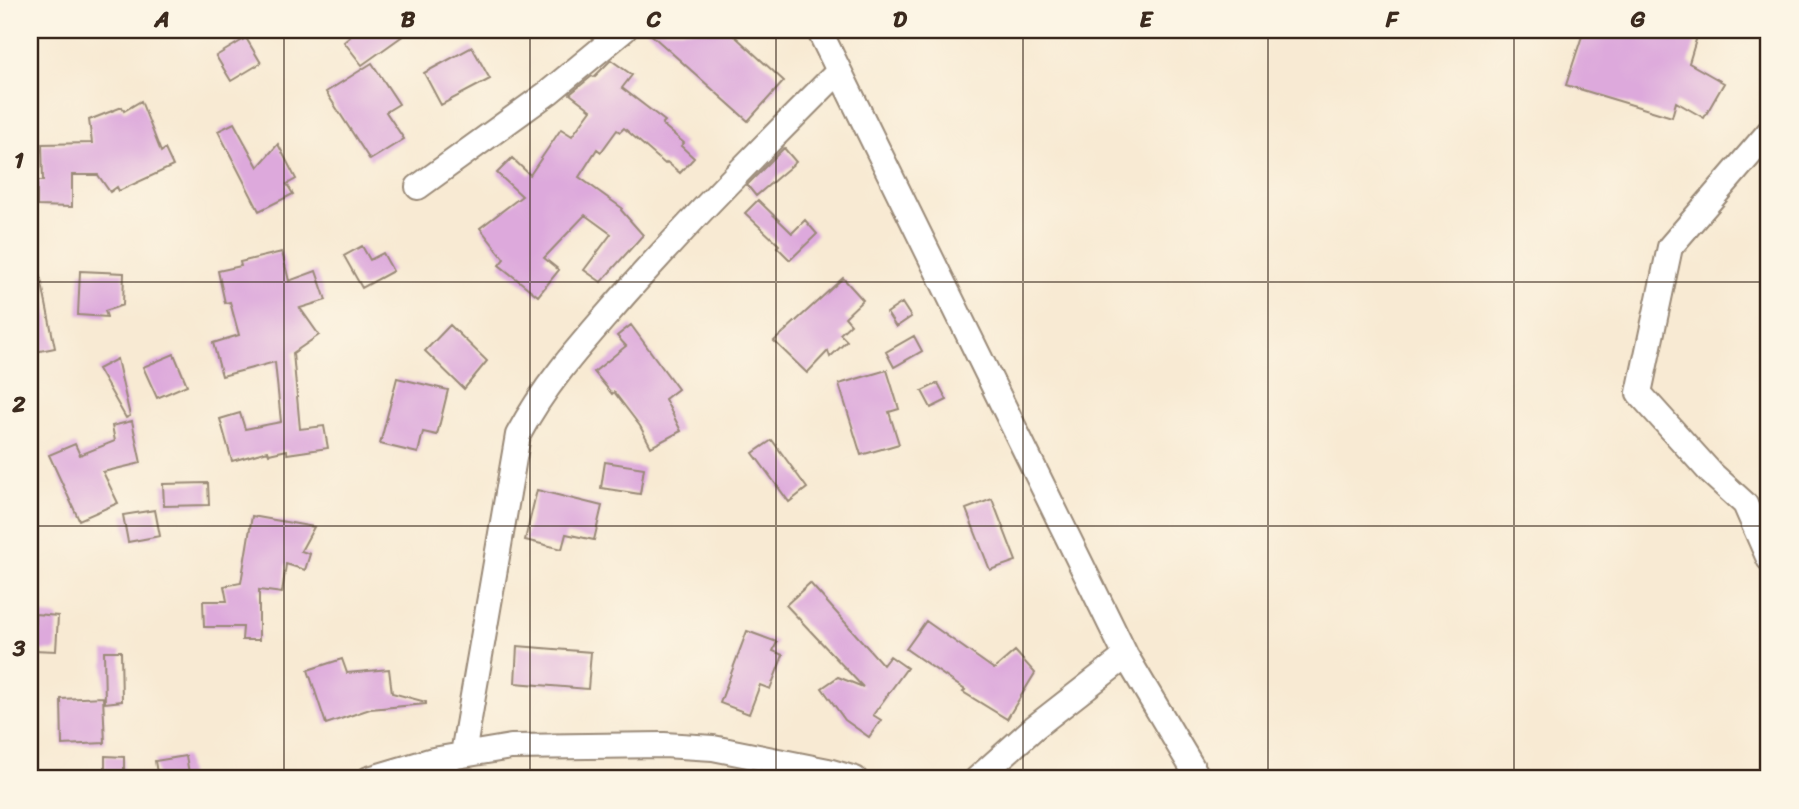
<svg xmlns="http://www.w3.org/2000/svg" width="1799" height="809" viewBox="0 0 1799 809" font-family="Sriracha,sans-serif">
<rect width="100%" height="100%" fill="#fcf5e5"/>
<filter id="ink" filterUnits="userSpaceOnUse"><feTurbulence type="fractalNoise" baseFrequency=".0143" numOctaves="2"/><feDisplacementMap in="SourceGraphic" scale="14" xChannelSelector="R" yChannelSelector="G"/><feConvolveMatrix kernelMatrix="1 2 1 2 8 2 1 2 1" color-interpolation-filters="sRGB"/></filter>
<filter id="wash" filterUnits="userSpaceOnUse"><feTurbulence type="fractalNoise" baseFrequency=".00686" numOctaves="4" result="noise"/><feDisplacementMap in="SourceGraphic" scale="28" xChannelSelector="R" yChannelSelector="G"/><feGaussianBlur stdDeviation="1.57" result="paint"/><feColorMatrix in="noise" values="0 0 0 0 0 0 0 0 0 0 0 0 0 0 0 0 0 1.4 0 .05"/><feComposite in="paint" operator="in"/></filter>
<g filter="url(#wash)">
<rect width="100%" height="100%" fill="#f8ead3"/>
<g id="blocks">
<path fill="#dda9dc" d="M 345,30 L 411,30 L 362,65 L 344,42 L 350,37 Z
M 646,30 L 728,30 L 784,81 L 748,121 Z
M 1584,30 L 1699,30 L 1689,63 L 1724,83 L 1704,118 L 1676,102 L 1672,117 L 1566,85 Z
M 246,38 L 261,63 L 231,81 L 216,56 Z
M 472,47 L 490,79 L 441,105 L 424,73 Z
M 611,60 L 632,75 L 622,88 L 665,121 L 662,124 L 684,143 L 681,146 L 694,158 L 680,173 L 667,162 L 665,164 L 624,128 L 620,132 L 617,130 L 601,152 L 597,149 L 579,177 L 622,208 L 621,210 L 643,235 L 601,282 L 584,270 L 611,234 L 585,215 L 544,258 L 559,270 L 538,296 L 499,265 L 504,259 L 480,228 L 522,196 L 497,173 L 512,158 L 530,175 L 561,129 L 572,136 L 591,110 L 570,94 L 592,76 L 594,77 Z
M 372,63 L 399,104 L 386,112 L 404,139 L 370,160 L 326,92 Z
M 141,101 L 161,152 L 165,149 L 173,166 L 119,191 L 117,187 L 110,192 L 98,175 L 72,175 L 72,207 L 37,206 L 37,181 L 43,181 L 42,144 L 92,143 L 89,120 L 122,107 L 124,111 Z
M 234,123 L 258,167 L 278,144 L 296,179 L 287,184 L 293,194 L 259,211 L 218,131 Z
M 784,148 L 796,162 L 756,196 L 747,185 Z
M 758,200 L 792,233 L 805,220 L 817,234 L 790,260 L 777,247 L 779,245 L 745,213 Z
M 362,246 L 370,260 L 383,253 L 393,271 L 362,288 L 344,256 Z
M 282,252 L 289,281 L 316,271 L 326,300 L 300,308 L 319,335 L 293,353 L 300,429 L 324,426 L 328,448 L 287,454 L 287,450 L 269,454 L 268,451 L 232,461 L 220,419 L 240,413 L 245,429 L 281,422 L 275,362 L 222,376 L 213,343 L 239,335 L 230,302 L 225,303 L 218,271 L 241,266 L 240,262 Z
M 38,264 L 55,348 L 30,353 L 30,265 Z
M 80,271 L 124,273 L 123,305 L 105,311 L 107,317 L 78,315 Z
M 843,278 L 863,300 L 845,317 L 851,324 L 840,334 L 847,341 L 830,357 L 828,351 L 807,373 L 774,341 Z
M 902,303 L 911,317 L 896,327 L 887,313 Z
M 450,325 L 487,361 L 464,389 L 425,351 Z
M 631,325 L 678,389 L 665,399 L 681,431 L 651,447 L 640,426 L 614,392 L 612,394 L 594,372 L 626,346 L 617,336 Z
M 914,336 L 922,351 L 894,367 L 886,352 Z
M 174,354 L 187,385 L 157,398 L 143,367 Z
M 117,359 L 130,416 L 126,418 L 98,369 Z
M 887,370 L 899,409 L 889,412 L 899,444 L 861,455 L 839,384 Z
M 397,378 L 448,390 L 437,435 L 423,432 L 418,453 L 380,444 Z
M 938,383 L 947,400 L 931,408 L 922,391 Z
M 132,421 L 141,463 L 103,472 L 118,503 L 79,520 L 49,455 L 75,444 L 80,455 L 115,441 L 112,426 Z
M 772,440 L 807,488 L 789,502 L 753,453 Z
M 605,462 L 644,468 L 640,494 L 601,488 Z
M 208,483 L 209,505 L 164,506 L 163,484 Z
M 537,490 L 602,506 L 594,540 L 566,534 L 562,549 L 525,540 Z
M 992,499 L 1016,561 L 990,570 L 966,509 Z
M 155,510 L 160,536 L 128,542 L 123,515 Z
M 252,516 L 314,527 L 301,551 L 310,554 L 305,570 L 286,564 L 282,593 L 259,590 L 259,640 L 242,640 L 243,627 L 204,627 L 203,601 L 227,601 L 224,586 L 241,583 Z
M 810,583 L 883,665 L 890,656 L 907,668 L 873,715 L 881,720 L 869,737 L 845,720 L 822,688 L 838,677 L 863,687 L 786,605 Z
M 35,614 L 58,616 L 56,651 L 33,650 Z
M 926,621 L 994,669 L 1015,651 L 1035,673 L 1007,719 L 963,692 L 965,690 L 906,649 Z
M 747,631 L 777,642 L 773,651 L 783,655 L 770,689 L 760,685 L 749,714 L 720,703 Z
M 517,646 L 591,652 L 588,689 L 515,683 Z
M 104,651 L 121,651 L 122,701 L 105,703 Z
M 342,659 L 347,673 L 389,669 L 392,693 L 426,702 L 426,704 L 370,709 L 326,724 L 308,670 Z
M 103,697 L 105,743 L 62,745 L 61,699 Z
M 105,756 L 124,757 L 124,775 L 105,774 Z
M 186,756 L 190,779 L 158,779 L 155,761 Z"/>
</g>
</g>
<g filter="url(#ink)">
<use href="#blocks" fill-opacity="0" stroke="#9a8a78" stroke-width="2"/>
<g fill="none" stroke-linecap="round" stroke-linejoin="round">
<defs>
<path id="minor" d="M 819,30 L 1126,656 L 1199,779
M 1769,132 L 1670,247 L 1639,393 L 1711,473 L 1745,504 L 1769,559
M 418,187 L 549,92 L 624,30
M 463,754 L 518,435 C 546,382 585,340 624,295 C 693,217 766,144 839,71
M 369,779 L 433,760 L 511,747 L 664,745 L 713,748 L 828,771 L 855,779
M 977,779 L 1035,727 L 1126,656"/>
</defs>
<use href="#minor" stroke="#9a8a78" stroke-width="28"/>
<use href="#minor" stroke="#fff" stroke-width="24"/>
</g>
</g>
<path fill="none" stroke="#3b2a1e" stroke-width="2" stroke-opacity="0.55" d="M 284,30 L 284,779M 530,30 L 530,779M 776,30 L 776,779M 1023,30 L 1023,779M 1268,30 L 1268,779M 1514,30 L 1514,779M 30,282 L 1769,282M 30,526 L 1769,526"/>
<rect width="1799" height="809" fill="none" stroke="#fcf5e5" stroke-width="77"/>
<rect x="38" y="38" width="1722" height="732" fill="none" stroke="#3b2a1e" stroke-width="2.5"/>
<g font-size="23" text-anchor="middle" font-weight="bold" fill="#3b2a1e">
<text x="162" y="27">A</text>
<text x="408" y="27">B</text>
<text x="654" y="27">C</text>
<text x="900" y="27">D</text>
<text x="1146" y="27">E</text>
<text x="1392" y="27">F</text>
<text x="1638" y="27">G</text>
<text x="19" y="168">1</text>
<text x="19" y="412">2</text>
<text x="19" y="656">3</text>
</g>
</svg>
